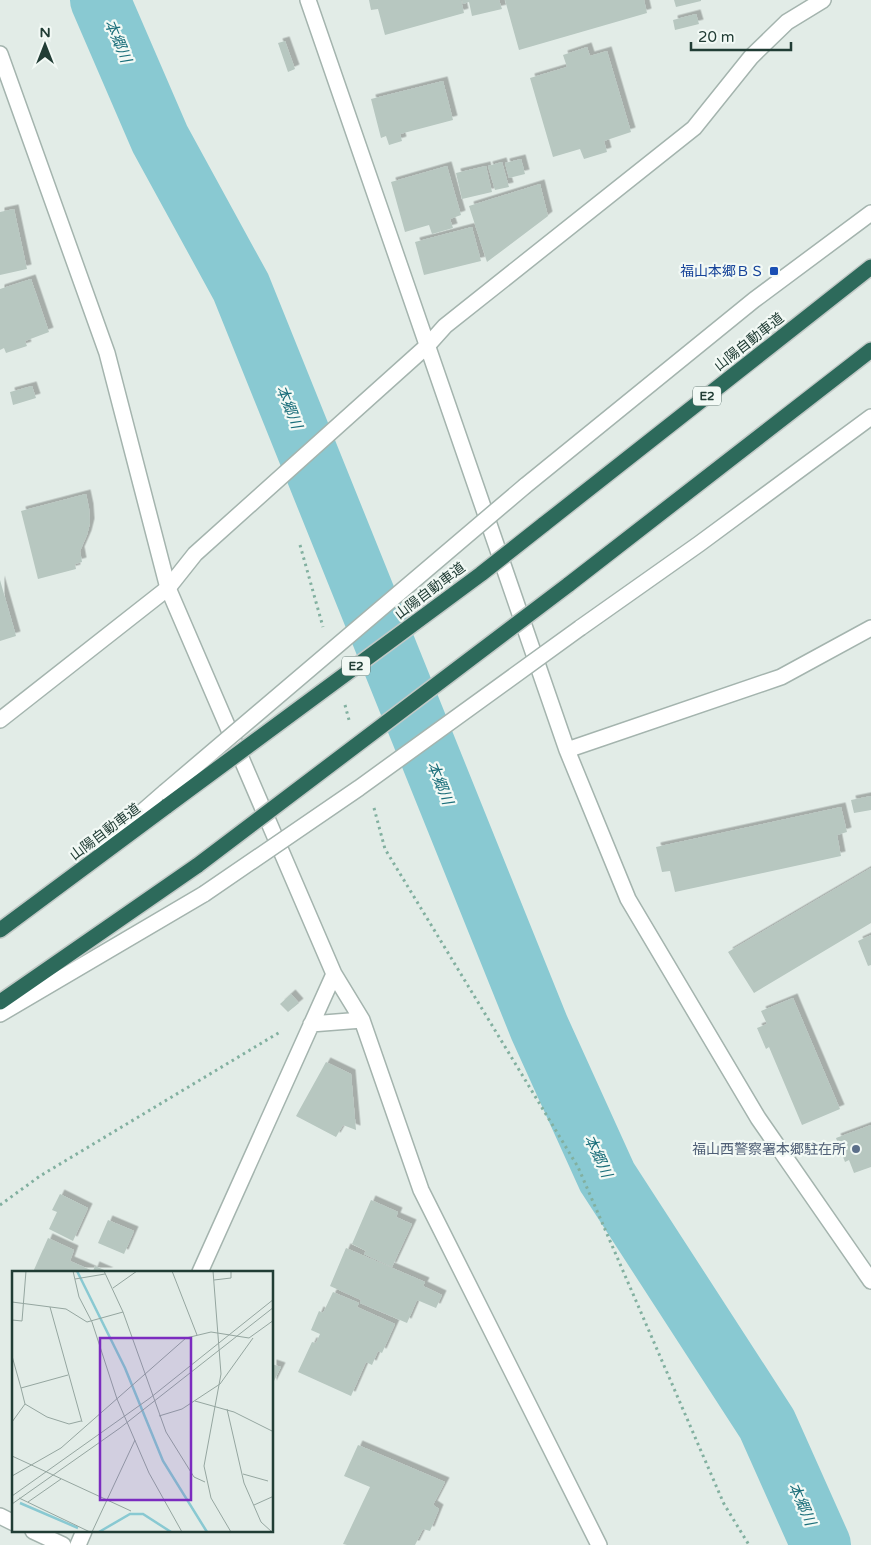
<svg xmlns="http://www.w3.org/2000/svg" width="871" height="1545" viewBox="0 0 871 1545" font-family="'Varela Round','Noto Sans JP',sans-serif">
<defs>
<filter id="shadow"><feDropShadow dx="4.5" dy="-4.5" stdDeviation="0" flood-color="#0004"/></filter>
</defs>
<rect width="100%" height="100%" fill="#e2ece7"/>
<g fill="none" stroke-linecap="round" stroke-linejoin="round">
<path stroke="#89c9d2" stroke-width="60" d="M 100,0 L 160,139 L 241,287 L 539,1027 L 607,1177 L 767,1424 L 821,1545"/>
</g>
<path fill="#b7c7c0" filter="url(#shadow)" d="M 369,0 L 461,0 L 464,13 L 385,35 L 378,9 L 371,10 Z
M 462,0 L 499,0 L 502,9 L 472,16 L 469,2 L 463,4 Z
M 505,0 L 644,0 L 647,13 L 519,50 Z
M 674,0 L 701,0 L 701,1 L 676,7 Z
M 696,14 L 699,24 L 675,30 L 673,20 Z
M 285,41 L 295,69 L 288,72 L 278,43 Z
M 587,47 L 590,56 L 607,51 L 631,132 L 604,141 L 607,152 L 584,159 L 580,149 L 553,157 L 530,78 L 567,67 L 563,55 Z
M 443,81 L 453,120 L 400,134 L 402,141 L 389,145 L 386,136 L 381,138 L 371,99 Z
M 521,159 L 525,174 L 509,178 L 505,163 Z
M 502,162 L 509,187 L 495,190 L 488,166 Z
M 447,166 L 461,215 L 450,219 L 453,228 L 432,234 L 429,225 L 405,232 L 391,182 Z
M 486,166 L 492,192 L 462,199 L 456,173 Z
M 540,184 L 548,216 L 487,262 L 469,206 Z
M 14,209 L 27,269 L 0,275 L 0,212 Z
M 472,227 L 481,261 L 424,275 L 415,242 Z
M 31,279 L 49,332 L 25,341 L 27,346 L 6,353 L 4,348 L 0,350 L 0,289 Z
M 32,386 L 36,398 L 13,405 L 10,392 Z
M 86,494 L 89,508 L 90,523 L 87,535 L 80,551 L 82,562 L 75,564 L 76,569 L 38,579 L 21,511 Z
M 0,580 L 16,636 L 0,641 Z
M 871,796 L 871,810 L 854,813 L 851,800 Z
M 841,807 L 847,832 L 837,835 L 841,856 L 675,892 L 670,871 L 662,872 L 656,847 Z
M 871,868 L 871,923 L 754,993 L 728,952 Z
M 871,935 L 871,965 L 868,966 L 858,941 Z
M 291,994 L 299,1003 L 288,1012 L 280,1004 Z
M 793,998 L 840,1109 L 802,1125 L 769,1047 L 766,1049 L 757,1028 L 767,1024 L 761,1011 Z
M 326,1062 L 351,1074 L 356,1130 L 343,1125 L 336,1137 L 296,1116 Z
M 871,1125 L 871,1167 L 854,1173 L 849,1160 L 845,1162 L 836,1138 Z
M 60,1194 L 88,1208 L 73,1241 L 49,1229 L 57,1212 L 52,1210 Z
M 371,1200 L 398,1212 L 396,1217 L 412,1224 L 392,1267 L 364,1254 L 366,1251 L 352,1244 Z
M 108,1220 L 134,1231 L 124,1254 L 98,1243 Z
M 48,1238 L 74,1250 L 70,1261 L 93,1271 L 95,1266 L 109,1272 L 33,1272 Z
M 346,1248 L 425,1282 L 423,1286 L 442,1295 L 436,1308 L 417,1300 L 407,1323 L 360,1303 L 361,1300 L 330,1286 Z
M 333,1292 L 359,1303 L 357,1307 L 395,1324 L 382,1353 L 378,1351 L 372,1365 L 366,1362 L 351,1396 L 298,1372 L 312,1342 L 316,1343 L 320,1334 L 311,1330 L 319,1311 L 323,1313 Z
M 272,1364 L 281,1367 L 272,1385 Z
M 358,1445 L 445,1482 L 433,1505 L 439,1509 L 430,1531 L 423,1529 L 415,1545 L 347,1545 L 343,1544 L 370,1487 L 344,1476 Z"/>
<g fill="none" stroke-linecap="round" stroke-linejoin="round">
<defs>
<path id="service" d="M 525,486 L 754,300 L 871,213
M 580,628 L 699,544 L 871,417
M 102,847 L 165,792
M 0,1014 L 204,894"/>
<path id="minor" d="M 308,0 L 567,750 L 628,899 L 758,1118 L 871,1281
M 0,54 L 107,353 L 168,588 L 334,974 L 362,1020 L 421,1190 L 599,1545
M 567,750 L 781,677 L 871,628
M 311,1024 L 362,1020
M 200,1272 L 334,974
M 0,1516 L 14,1523
M 33,1531 L 63,1545
M 78,1545 L 84,1531"/>
<path id="tertiary" d="M 0,720 L 168,588 L 195,554 L 428,345 L 445,326 L 694,128 L 751,57 L 787,22 L 823,0"/>
<path id="motorway" d="M 543,525 L 871,267
M 568,585 L 871,350
M 0,930 L 167,806
M 0,1002 L 198,865"/>
</defs>
<use href="#service" stroke="#a4b4ae" stroke-width="18"/>
<use href="#minor" stroke="#a4b4ae" stroke-width="18"/>
<use href="#tertiary" stroke="#a4b4ae" stroke-width="18"/>
<use href="#motorway" stroke="#c1c9c6" stroke-width="18"/>
<path stroke="#82b0a0" stroke-width="3" stroke-dasharray="2.5 4" stroke-linecap="butt" d="M 300,545 L 323,627
M 345,705 L 349,720
M 374,808 L 385,849 L 578,1167 L 724,1504 L 749,1545
M 0,1205 L 40,1176 L 280,1032"/>
<use href="#service" stroke="#fff" stroke-width="15"/>
<use href="#minor" stroke="#fff" stroke-width="15"/>
<use href="#tertiary" stroke="#fff" stroke-width="15"/>
<use href="#motorway" stroke="#2d6a5b" stroke-width="15"/>
<defs>
<path id="service-bridge" d="M 165,792 L 525,486
M 204,894 L 359,788 L 580,628"/>
<path id="motorway-bridge" d="M 167,806 L 481,574 L 543,525
M 198,865 L 568,585"/>
</defs>
<use href="#service-bridge" stroke="#a4b4ae" stroke-width="18" stroke-linecap="butt"/>
<use href="#motorway-bridge" stroke="#c1c9c6" stroke-width="18" stroke-linecap="butt"/>
<use href="#service-bridge" stroke="#fff" stroke-width="15"/>
<use href="#motorway-bridge" stroke="#2d6a5b" stroke-width="15"/>
</g>
<rect fill="#1a4fb4" stroke="#f2f9f5" stroke-width="2" x="769" y="266" width="10" height="10" rx="2.5"/>
<circle fill="#5c6f8a" stroke="#f2f9f5" stroke-width="2" cx="856" cy="1149" r="5"/>
<g text-anchor="middle" dominant-baseline="central" stroke-width="4.5" stroke-linejoin="round" paint-order="stroke">
<g fill="#f2f9f5" stroke="#60756f" stroke-width="1">
<rect x="693" y="386.5" width="28" height="19" rx="4"/>
<rect x="342" y="656.5" width="28" height="19" rx="4"/>
</g>
<g font-size="12" font-weight="bold" fill="#213d35">
<text x="707" y="396">E2</text>
<text x="356" y="666">E2</text>
</g>
<g font-size="14" fill="#164399" stroke="#f2f9f5" text-anchor="end">
<text x="764" y="271">福山本郷ＢＳ</text>
</g>
<g font-size="14" fill="#213d35" stroke="#f2f9f5">
<text transform="translate(749 342) rotate(-38)">山陽自動車道</text>
<text transform="translate(430 591) rotate(-37)">山陽自動車道</text>
<text transform="translate(105 832) rotate(-37)">山陽自動車道</text>
</g>
<g font-size="14" fill="#4e5e75" stroke="#f2f9f5" text-anchor="end">
<text x="846" y="1149">福山西警察署本郷駐在所</text>
</g>
<g font-size="15" font-style="italic" fill="#1a6e7a" stroke="#f2f9f5">
<text transform="translate(118 41) rotate(67)">本郷川</text>
<text transform="translate(289 407) rotate(68)">本郷川</text>
<text transform="translate(440 783) rotate(68)">本郷川</text>
<text transform="translate(598 1156) rotate(65)">本郷川</text>
<text transform="translate(802 1504) rotate(66)">本郷川</text>
</g>
</g>
<g transform="translate(12 1271)">
<rect width="261" height="261" fill="#e2ece7"/>
<path fill="none" stroke="#89c9d2" stroke-width="2.5" d="M 65,0 L 113,97 L 151,190 L 195,261M 8,232 L 66,257M 87,261 L 118,243 L 131,243 L 159,261"/>
<path fill="none" stroke="#95a6a0" stroke-width="1" d="M 61,0 L 67,26 L 80,51 L 105,128 L 137,202 L 170,261M 92,0 L 111,41 L 154,161 L 182,206 L 193,211M 160,0 L 185,64M 201,0 L 209,103 L 192,195 L 199,227 L 219,261M 63,8 L 93,3M 202,9 L 219,7 L 219,0M 101,17 L 125,0M 0,31 L 54,38 L 75,51 L 111,41M 38,36 L 70,151M 0,49 L 10,50 L 14,0M 0,85 L 9,117M 56,104 L 9,117 L 13,133 L 35,146 L 57,153 L 69,150M 183,130 L 222,141 L 262,161M 215,138 L 232,212 L 249,251 L 260,261M 147,145 L 170,138 L 208,113 L 241,67M 0,151 L 13,133M 0,185 L 119,240M 231,203 L 256,210M 0,205 L 49,177 L 174,67 L 199,61 L 237,67 L 262,49M 0,225 L 138,127 L 262,28M 7,227 L 78,261M 16,231 L 49,208M 0,233 L 108,157 L 262,36M 242,234 L 262,225M 80,261 L 123,169"/>
<path fill="#7b2cbf" fill-opacity="0.15" stroke="#7b2cbf" stroke-width="2.5" d="M 88,67 L 179,67 L 179,229 L 88,229 Z"/>
<rect width="261" height="261" fill="none" stroke="#213d35" stroke-width="2.5"/>
</g>
<g transform="translate(45 45)" stroke="#f2f9f5" stroke-width="4" paint-order="stroke">
<path d="M0-4L9 19L0 12L-9 19Z" fill="#213d35"/>
<text y="-8" font-size="14" font-weight="bold" text-anchor="middle" fill="#213d35">N</text>
</g>
<path d="M691 42v8h100v-8" fill="none" stroke="#213d35" stroke-width="2.5"/>
<text x="698" y="42" font-size="15" fill="#213d35" stroke="#f2f9f5" stroke-width="4" paint-order="stroke">20 m</text>
</svg>
